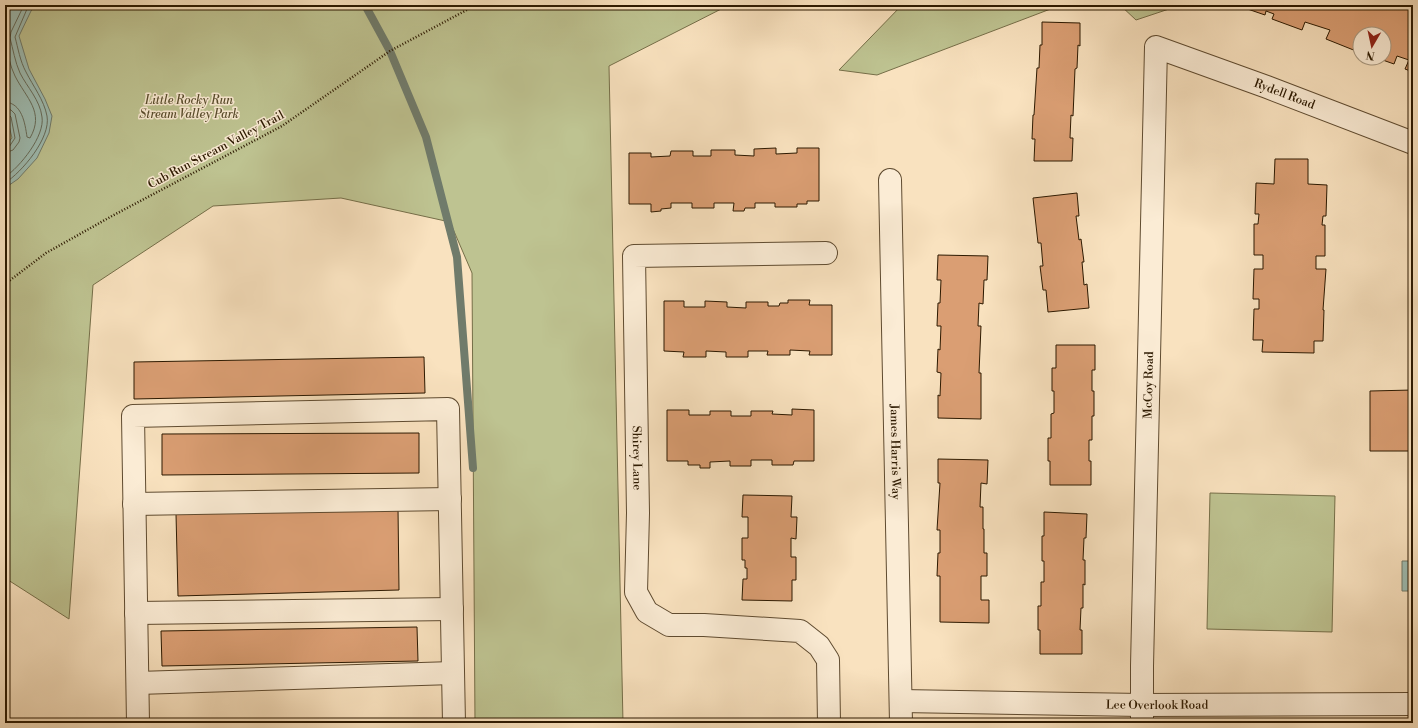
<svg xmlns="http://www.w3.org/2000/svg" width="1418" height="728" viewBox="0 0 1418 728" font-family="'Libre Bodoni',serif">
<rect width="100%" height="100%" fill="#f9e2bf"/>
<filter id="stains"><feTurbulence type="fractalNoise" baseFrequency=".005" numOctaves="4"/><feColorMatrix values="0 0 0 0 .2 0 0 0 0 .09 0 0 0 0 .02 0 0 0 .5 -.17"/></filter>
<radialGradient id="worn" r=".72"><stop offset=".6" stop-color="#630" stop-opacity="0"/><stop offset="1" stop-color="#630" stop-opacity=".3"/></radialGradient>
<path fill="#bec391" stroke="#756e48" d="M 5,5 L 729,5 L 609,66 L 623,723 L 475,723 L 472,273 L 450,222 L 341,198 L 213,206 L 93,285 L 69,619 L 5,578 Z
M 902,5 L 1061,5 L 877,75 L 839,70 Z
M 1120,5 L 1173,5 L 1172,8 L 1136,20 Z
M 1210,493 L 1335,496 L 1332,632 L 1207,629 Z"/>
<path fill="#9ebdb3" stroke="#707b6b" d="M 5,5 L 36,5 L 31,11 L 19,36 L 29,69 L 45,99 L 52,116 L 49,133 L 37,158 L 18,179 L 5,188 L 5,146 L 12,138 L 7,117 L 5,115 Z
M 1402,561 L 1413,561 L 1413,591 L 1402,591 Z"/>
<g fill="none" stroke-linecap="round" stroke-linejoin="round">
<path stroke="#656b5a" stroke-width="1" d="M 5,43 C 8,54 10,66 15,76 C 26,98 45,112 30,138 L 27,137 C 25,123 22,103 5,102
M 5,108 L 11,110 L 15,114 L 20,138 L 19,142 L 13,150 L 5,153
M 5,114 L 8,114 L 11,117 L 15,138 L 9,147 L 5,148
M 5,177 C 20,167 45,136 42,117 C 40,100 27,87 20,73 C 15,62 13,49 10,38 L 11,32 L 24,5
M 5,183 C 22,172 51,138 47,116 C 44,100 33,86 26,72 C 20,61 18,48 15,37 L 27,9 L 31,5"/>
<path stroke="#707b6b" stroke-width="8" d="M 365,5 L 390,51 L 426,137 L 457,257 L 473,468"/>
</g>
<path fill="#da9e73" stroke="#2c1900" d="M 1236,5 L 1413,5 L 1413,72 L 1405,69 L 1409,60 L 1397,56 L 1394,64 L 1377,58 L 1384,58 L 1384,34 L 1360,34 L 1360,48 L 1357,47 L 1356,51 L 1326,39 L 1330,30 L 1305,22 L 1302,30 L 1272,19 L 1274,14 L 1266,11 L 1265,15 Z
M 1042,22 L 1080,23 L 1080,46 L 1078,45 L 1077,68 L 1075,69 L 1073,116 L 1071,115 L 1070,138 L 1073,138 L 1072,161 L 1034,161 L 1035,139 L 1032,139 L 1033,115 L 1034,115 L 1037,68 L 1039,68 L 1040,45 L 1042,45 Z
M 776,148 L 776,154 L 797,153 L 797,148 L 819,148 L 819,201 L 807,201 L 807,204 L 797,204 L 797,207 L 775,207 L 775,203 L 755,203 L 755,208 L 745,208 L 744,211 L 733,211 L 734,203 L 714,203 L 714,208 L 692,208 L 692,203 L 671,203 L 671,208 L 661,209 L 661,211 L 651,212 L 651,204 L 629,204 L 629,153 L 651,153 L 651,157 L 670,156 L 671,151 L 693,151 L 693,156 L 711,156 L 711,150 L 735,150 L 735,155 L 754,156 L 754,149 Z
M 1275,159 L 1308,159 L 1308,184 L 1327,185 L 1326,216 L 1323,216 L 1322,225 L 1325,225 L 1325,256 L 1316,256 L 1316,269 L 1326,269 L 1323,310 L 1324,310 L 1323,341 L 1314,341 L 1314,353 L 1262,352 L 1263,340 L 1253,340 L 1254,309 L 1259,309 L 1259,299 L 1253,299 L 1254,269 L 1263,269 L 1263,255 L 1254,255 L 1254,224 L 1258,224 L 1259,214 L 1255,214 L 1256,183 L 1274,184 Z
M 1077,193 L 1079,216 L 1076,216 L 1079,240 L 1081,239 L 1084,262 L 1082,262 L 1084,285 L 1087,284 L 1089,308 L 1048,312 L 1046,290 L 1043,290 L 1040,266 L 1043,266 L 1041,243 L 1038,243 L 1033,198 Z
M 938,255 L 988,256 L 987,280 L 984,280 L 983,304 L 979,303 L 978,326 L 981,326 L 979,373 L 981,373 L 981,419 L 938,418 L 938,395 L 940,396 L 941,373 L 937,372 L 938,349 L 940,350 L 941,326 L 937,326 L 938,303 L 940,303 L 941,280 L 937,280 Z
M 788,300 L 810,300 L 809,305 L 832,305 L 832,355 L 809,355 L 810,351 L 790,350 L 790,355 L 767,355 L 768,351 L 748,351 L 748,357 L 726,357 L 726,352 L 706,351 L 706,357 L 683,357 L 684,352 L 664,351 L 664,301 L 684,301 L 684,307 L 705,307 L 705,301 L 727,302 L 727,307 L 746,308 L 746,302 L 768,302 L 768,306 L 779,306 L 780,303 L 788,303 Z
M 1056,345 L 1095,345 L 1095,370 L 1092,370 L 1092,391 L 1094,391 L 1094,416 L 1092,416 L 1092,440 L 1089,440 L 1089,461 L 1091,461 L 1091,485 L 1050,485 L 1050,461 L 1048,461 L 1048,438 L 1051,438 L 1051,414 L 1054,413 L 1054,391 L 1052,391 L 1052,368 L 1056,368 Z
M 424,357 L 425,393 L 134,399 L 134,362 Z
M 1413,390 L 1413,451 L 1370,451 L 1370,391 Z
M 792,409 L 814,410 L 814,461 L 794,461 L 793,465 L 772,465 L 772,460 L 751,460 L 751,466 L 730,466 L 730,461 L 710,462 L 710,468 L 700,468 L 700,465 L 688,465 L 688,461 L 667,461 L 667,410 L 689,410 L 689,415 L 710,415 L 710,411 L 731,411 L 731,416 L 751,416 L 751,411 L 773,411 L 772,414 L 792,415 Z
M 419,433 L 419,473 L 162,475 L 162,434 Z
M 938,459 L 988,460 L 987,484 L 981,483 L 980,507 L 983,507 L 983,529 L 984,529 L 984,553 L 987,553 L 987,576 L 981,576 L 981,600 L 989,600 L 989,623 L 940,622 L 940,576 L 937,576 L 938,553 L 940,553 L 940,530 L 937,530 L 940,483 L 938,483 Z
M 743,495 L 792,496 L 791,517 L 797,517 L 796,539 L 791,538 L 791,557 L 796,557 L 796,580 L 792,580 L 792,601 L 742,600 L 743,579 L 747,579 L 747,568 L 745,568 L 745,560 L 742,560 L 742,538 L 748,538 L 748,517 L 742,517 Z
M 398,508 L 399,590 L 178,596 L 176,514 Z
M 1044,512 L 1087,514 L 1086,538 L 1084,538 L 1083,560 L 1085,560 L 1085,585 L 1083,584 L 1083,608 L 1081,608 L 1080,630 L 1082,630 L 1082,654 L 1040,654 L 1040,630 L 1038,630 L 1038,606 L 1041,606 L 1041,582 L 1044,582 L 1044,561 L 1042,561 L 1042,536 L 1044,536 Z
M 417,627 L 418,661 L 162,666 L 161,631 Z"/>
<g fill="none" stroke-linecap="round" stroke-linejoin="round">
<defs>
<g id="minor">
<path id="s1" d="M 890,180 L 901,723"/>
<path id="s2" d="M 826,253 L 634,256 L 638,513 L 636,592 L 647,612 L 669,625 L 704,625 L 800,631 L 819,646 L 828,660 L 829,723"/>
<path d="M 134,504 L 450,499"/>
<path d="M 136,613 L 452,609"/>
<path d="M 138,683 L 453,673"/>
<path id="s3" d="M 901,701 L 1142,705 L 1413,704"/>
<path d="M 138,723 L 133,416 L 448,409 L 454,723"/>
<path id="s4" d="M 1142,723 L 1142,666 L 1156,47 L 1267,87 L 1413,143"/>
</g>
</defs>
<use href="#minor" stroke="#5f4b30" stroke-width="24"/>
<path stroke="#2c1900" stroke-width="2.5" stroke-dasharray="1 2" stroke-linecap="butt" d="M 5,284 L 46,253 L 112,216 L 282,126 L 390,51 L 476,5"/>
<use href="#minor" stroke="#fbecd5" stroke-width="22"/>
</g>
<g text-anchor="middle" dominant-baseline="central" stroke-width="3" stroke-linejoin="round" paint-order="stroke">
<g font-size="12" fill="#2c1900" stroke="#fbecd5">
<text stroke="none"><textPath href="#s4" startOffset="813">Rydell Road</textPath></text>
<text transform="translate(216 150) rotate(-28)">Cub Run Stream Valley Trail</text>
<text stroke="none"><textPath href="#s4" startOffset="338">McCoy Road</textPath></text>
<text stroke="none"><textPath href="#s1" startOffset="272">James Harris Way</textPath></text>
<text stroke="none"><textPath href="#s2" startOffset="394">Shirey Lane</textPath></text>
<text stroke="none"><textPath href="#s3" startOffset="256">Lee Overlook Road</textPath></text>
</g>
<g font-size="12" font-style="italic" fill="#584c2c" stroke="#fbecd5">
<text x="189" y="100">Little Rocky Run<tspan x="189" dy="14">Stream Valley Park</tspan></text>
</g>
</g>
<rect width="1418" height="728" fill="none" stroke="#f9e2bf" stroke-width="20"/>
<rect x="6" y="6" width="1406" height="716" fill="none" stroke="#2c1900" stroke-width="2"/>
<rect x="10" y="10" width="1398" height="708" fill="none" stroke="#2c1900"/>
<g transform="translate(1372 46) rotate(189)"><circle r="19" fill="#fbecd5" stroke="#a89880"/>
<path d="M0-3L7 15L0 10L-7 15Z" fill="#8f2418"/>
<text y="-6" font-size="11" font-weight="bold" text-anchor="middle" fill="#2c1900">N</text>
</g>
<rect width="100%" height="100%" filter="url(#stains)"/>
<rect width="100%" height="100%" fill="url(#worn)"/>
</svg>
